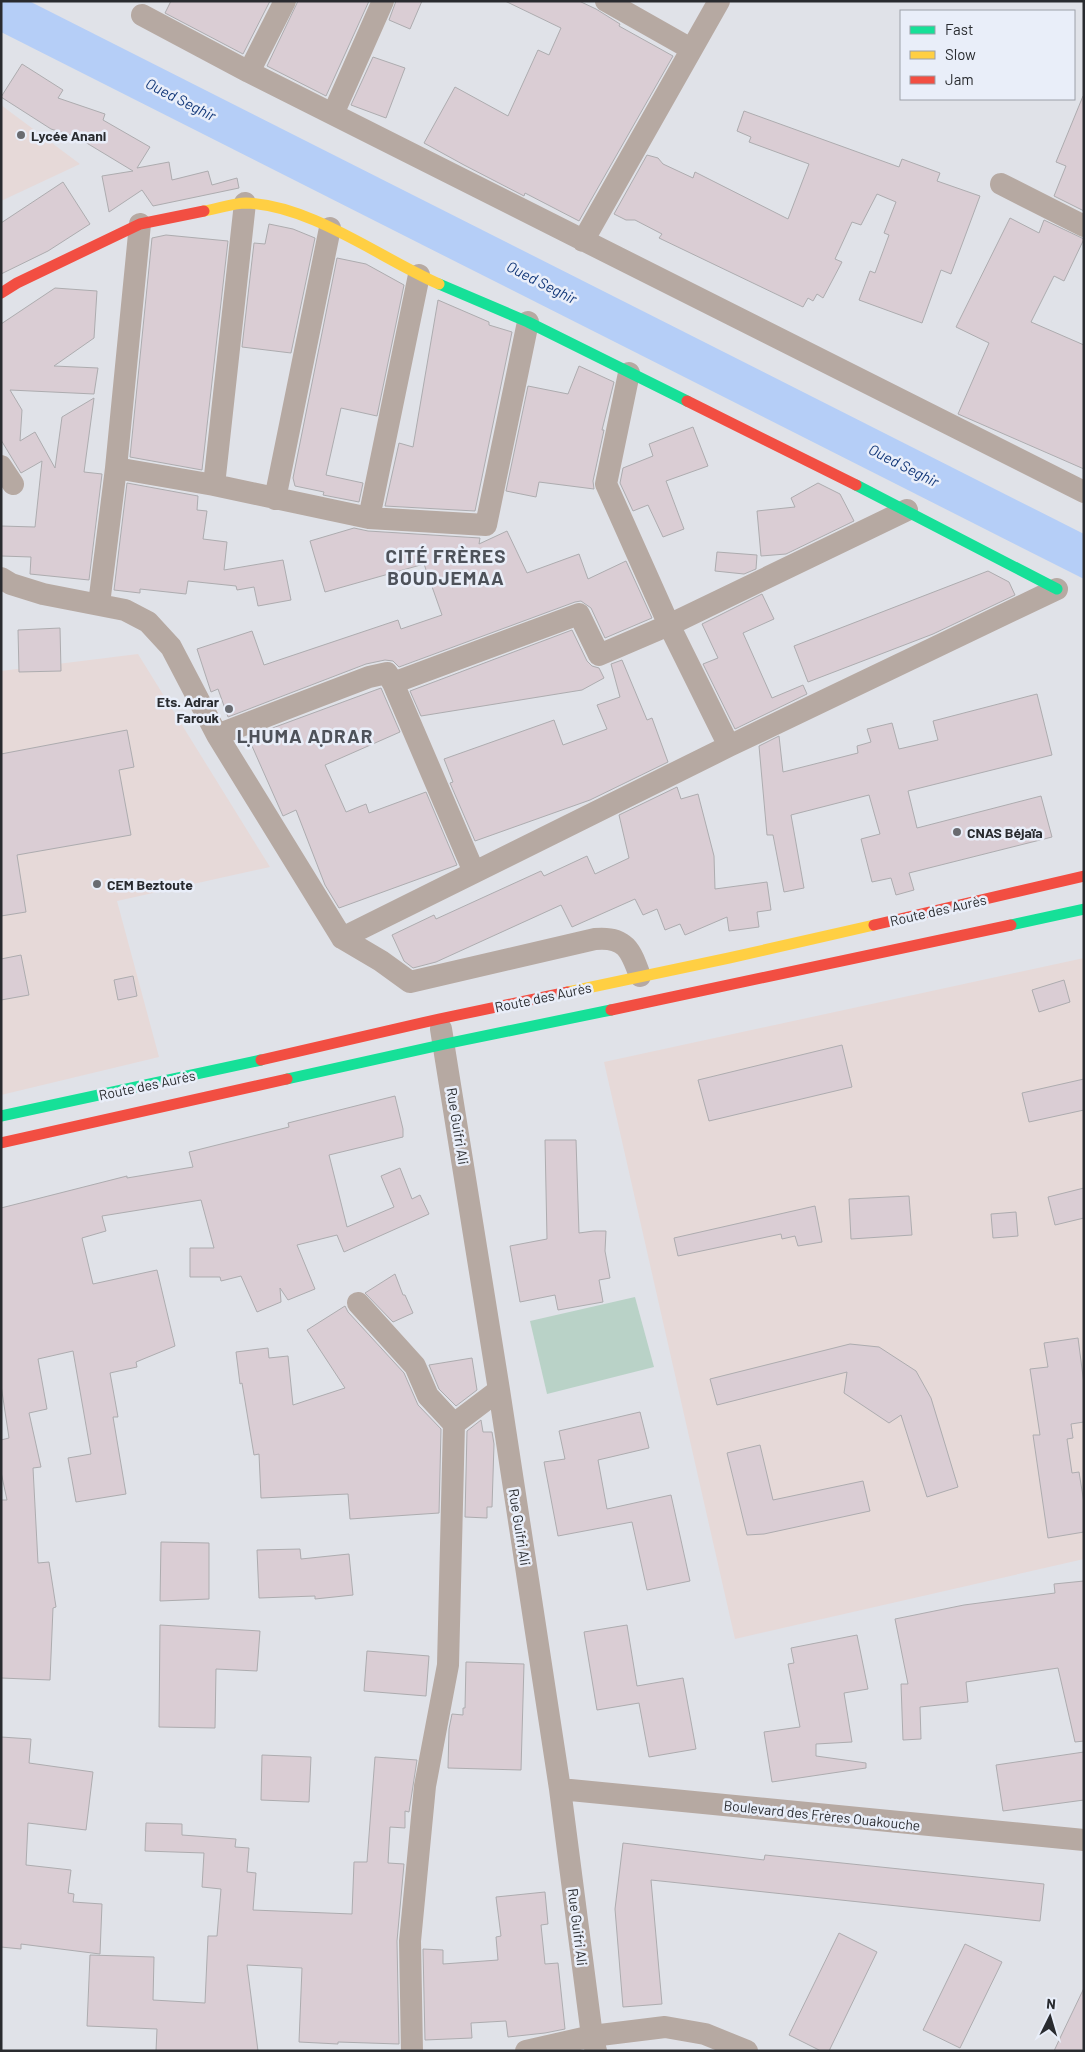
<svg xmlns="http://www.w3.org/2000/svg" width="1085" height="2052" viewBox="0 0 1085 2052" font-family="Barlow,sans-serif">
<rect width="100%" height="100%" fill="#e0e2e8"/>
<path fill="#e6d9d8" d="M 1,105 L 80,164 L 1,201 Z
M 138,654 L 270,867 L 117,901 L 159,1057 L 1,1095 L 1,671 Z
M 1084,958 L 1084,1559 L 735,1639 L 604,1062 Z"/>
<path fill="#b9d2c7" d="M 635,1297 L 654,1367 L 547,1394 L 530,1321 Z"/>
<path fill="#b5cef7" d="M 1,1 L 29,1 L 1084,534 L 1084,579 L 1,32 Z"/>
<path fill="#dacdd4" stroke="#adacaf" d="M 171,1 L 270,1 L 243,54 L 165,13 Z
M 298,1 L 369,1 L 326,96 L 267,66 Z
M 396,1 L 422,1 L 410,29 L 389,20 Z
M 505,1 L 579,1 L 596,9 L 620,24 L 619,26 L 673,56 L 579,221 L 525,193 L 524,196 L 464,165 L 424,143 L 455,87 L 508,116 L 538,50 L 549,55 L 561,28 Z
M 373,57 L 405,68 L 386,118 L 351,105 Z
M 22,64 L 63,90 L 58,98 L 105,114 L 103,120 L 150,147 L 137,168 L 169,162 L 172,180 L 208,171 L 212,185 L 237,178 L 239,188 L 153,206 L 142,190 L 109,212 L 102,176 L 133,171 L 85,142 L 86,140 L 51,129 L 1,97 Z
M 1083,96 L 1084,96 L 1084,211 L 1054,196 L 1066,166 L 1056,162 Z
M 744,111 L 899,167 L 902,159 L 940,173 L 937,181 L 980,196 L 951,274 L 941,270 L 922,323 L 859,300 L 870,271 L 875,273 L 889,235 L 884,233 L 896,202 L 877,194 L 861,225 L 852,222 L 835,259 L 842,262 L 823,298 L 817,294 L 813,301 L 808,298 L 803,307 L 659,238 L 662,234 L 635,220 L 626,220 L 614,214 L 647,155 L 658,158 L 663,164 L 693,178 L 695,172 L 788,219 L 809,164 L 749,142 L 751,137 L 737,131 Z
M 63,182 L 90,224 L 48,251 L 1,274 L 1,223 Z
M 1010,218 L 1039,233 L 1044,220 L 1084,239 L 1064,281 L 1054,276 L 1031,322 L 1084,345 L 1084,469 L 958,414 L 989,343 L 956,327 Z
M 269,224 L 293,229 L 315,238 L 291,353 L 242,347 L 254,243 L 265,244 Z
M 166,235 L 228,241 L 202,470 L 130,457 L 152,238 Z
M 337,258 L 366,264 L 404,285 L 377,416 L 341,408 L 326,475 L 363,483 L 359,502 L 323,495 L 324,492 L 295,486 L 293,478 Z
M 55,288 L 97,291 L 94,338 L 54,366 L 98,368 L 94,394 L 10,390 L 22,410 L 20,441 L 35,432 L 55,468 L 62,417 L 94,398 L 84,472 L 102,474 L 89,580 L 30,574 L 31,557 L 1,556 L 1,526 L 35,527 L 42,461 L 21,473 L 1,440 L 1,324 Z
M 438,300 L 489,322 L 489,325 L 512,332 L 475,511 L 385,506 L 399,443 L 413,447 Z
M 579,366 L 614,382 L 602,430 L 604,430 L 593,481 L 594,489 L 539,482 L 536,497 L 506,491 L 528,386 L 568,394 Z
M 693,427 L 708,466 L 666,481 L 684,529 L 663,537 L 648,505 L 633,511 L 620,483 L 623,468 L 653,456 L 649,444 Z
M 127,483 L 198,496 L 197,510 L 207,511 L 203,539 L 227,542 L 224,570 L 283,560 L 291,600 L 258,606 L 254,587 L 237,590 L 236,586 L 188,581 L 186,594 L 140,589 L 140,593 L 114,590 Z
M 818,483 L 840,494 L 854,521 L 786,554 L 761,556 L 757,511 L 795,507 L 791,498 Z
M 354,528 L 368,531 L 480,538 L 479,544 L 507,531 L 527,573 L 579,554 L 588,579 L 626,561 L 652,618 L 605,638 L 591,608 L 581,601 L 575,602 L 399,667 L 393,661 L 385,660 L 366,664 L 228,717 L 218,689 L 211,692 L 197,649 L 252,631 L 264,665 L 398,620 L 401,629 L 442,615 L 424,564 L 325,592 L 310,541 Z
M 717,552 L 757,555 L 756,569 L 744,574 L 715,571 Z
M 988,571 L 1009,582 L 1015,595 L 933,634 L 808,682 L 794,646 Z
M 762,594 L 774,619 L 743,633 L 772,698 L 803,685 L 807,694 L 735,729 L 703,664 L 718,658 L 702,624 Z
M 60,628 L 61,671 L 19,672 L 18,630 Z
M 572,630 L 587,661 L 592,666 L 599,668 L 604,678 L 582,690 L 421,716 L 410,691 Z
M 622,660 L 647,720 L 652,718 L 668,762 L 590,800 L 475,841 L 450,783 L 453,782 L 444,759 L 554,720 L 563,745 L 607,729 L 597,705 L 620,697 L 611,664 Z
M 381,688 L 400,732 L 325,765 L 346,812 L 366,804 L 369,813 L 426,792 L 457,865 L 339,908 L 325,885 L 296,810 L 283,816 L 248,737 Z
M 1037,694 L 1052,755 L 908,791 L 917,828 L 1041,796 L 1052,837 L 909,873 L 914,890 L 896,895 L 891,878 L 872,882 L 861,839 L 880,834 L 869,795 L 791,815 L 804,888 L 784,892 L 773,835 L 767,835 L 759,746 L 779,736 L 783,772 L 858,753 L 857,746 L 871,742 L 867,729 L 892,723 L 899,749 L 938,740 L 933,721 Z
M 127,730 L 134,767 L 119,770 L 131,835 L 17,855 L 26,912 L 1,916 L 1,754 Z
M 677,787 L 681,799 L 698,794 L 714,856 L 715,889 L 767,882 L 771,910 L 757,912 L 759,927 L 729,931 L 727,917 L 685,935 L 680,924 L 665,930 L 657,909 L 643,915 L 635,899 L 572,927 L 561,905 L 436,962 L 413,968 L 404,961 L 392,935 L 434,915 L 436,919 L 541,871 L 544,876 L 587,856 L 595,874 L 629,858 L 619,815 Z
M 21,955 L 29,995 L 1,1000 L 1,959 Z
M 133,976 L 137,996 L 118,1000 L 114,980 Z
M 1064,980 L 1070,1002 L 1039,1012 L 1032,990 Z
M 842,1045 L 852,1087 L 709,1121 L 698,1080 Z
M 1084,1079 L 1084,1110 L 1029,1122 L 1022,1093 Z
M 395,1096 L 403,1129 L 403,1137 L 329,1155 L 347,1227 L 394,1207 L 381,1176 L 400,1168 L 412,1199 L 420,1195 L 429,1214 L 344,1252 L 337,1235 L 297,1245 L 315,1289 L 288,1300 L 280,1288 L 281,1302 L 257,1312 L 241,1276 L 221,1281 L 220,1277 L 190,1277 L 190,1248 L 214,1248 L 201,1200 L 102,1216 L 106,1231 L 82,1238 L 93,1284 L 157,1270 L 175,1346 L 136,1362 L 137,1367 L 110,1373 L 118,1417 L 113,1417 L 126,1494 L 76,1502 L 68,1458 L 91,1454 L 73,1351 L 38,1359 L 47,1409 L 29,1413 L 41,1467 L 33,1468 L 38,1563 L 49,1562 L 56,1607 L 53,1608 L 50,1680 L 1,1678 L 1,1500 L 7,1500 L 1,1472 L 1,1440 L 9,1438 L 1,1385 L 1,1208 L 127,1176 L 127,1178 L 193,1167 L 189,1152 L 289,1127 L 288,1123 Z
M 545,1140 L 576,1140 L 579,1233 L 594,1231 L 606,1231 L 605,1251 L 610,1278 L 599,1280 L 603,1302 L 558,1310 L 555,1295 L 520,1302 L 510,1246 L 547,1239 Z
M 1084,1188 L 1084,1218 L 1055,1225 L 1048,1197 Z
M 909,1196 L 912,1235 L 851,1239 L 849,1199 Z
M 815,1206 L 822,1242 L 798,1246 L 795,1236 L 782,1239 L 781,1234 L 678,1256 L 674,1238 Z
M 1016,1212 L 1018,1236 L 993,1238 L 991,1214 Z
M 395,1274 L 403,1295 L 405,1295 L 413,1313 L 393,1322 L 365,1293 Z
M 345,1306 L 348,1312 L 404,1373 L 418,1405 L 441,1429 L 439,1513 L 350,1519 L 348,1494 L 261,1498 L 259,1454 L 254,1455 L 242,1383 L 240,1384 L 236,1352 L 268,1348 L 269,1358 L 288,1356 L 293,1405 L 345,1388 L 307,1330 Z
M 1078,1338 L 1084,1384 L 1084,1422 L 1071,1424 L 1073,1438 L 1067,1439 L 1072,1473 L 1079,1472 L 1084,1503 L 1084,1532 L 1048,1538 L 1033,1435 L 1040,1435 L 1030,1369 L 1048,1367 L 1044,1343 Z
M 850,1344 L 879,1347 L 916,1371 L 931,1398 L 958,1487 L 927,1497 L 901,1415 L 889,1423 L 844,1393 L 847,1372 L 717,1405 L 710,1379 Z
M 472,1358 L 477,1390 L 456,1406 L 439,1389 L 429,1365 Z
M 640,1412 L 649,1448 L 598,1460 L 607,1509 L 671,1495 L 690,1581 L 647,1590 L 632,1522 L 558,1536 L 544,1462 L 565,1459 L 559,1431 Z
M 481,1420 L 483,1432 L 492,1432 L 494,1444 L 492,1507 L 487,1507 L 487,1518 L 465,1517 L 467,1431 Z
M 760,1445 L 773,1500 L 863,1481 L 870,1511 L 764,1534 L 747,1535 L 727,1453 Z
M 161,1542 L 209,1543 L 209,1599 L 160,1601 Z
M 300,1549 L 301,1559 L 349,1554 L 353,1595 L 315,1599 L 315,1596 L 259,1598 L 257,1550 Z
M 1084,1581 L 1084,1741 L 1075,1742 L 1058,1668 L 966,1682 L 968,1702 L 920,1707 L 921,1739 L 903,1740 L 901,1684 L 908,1684 L 895,1619 L 964,1605 L 1055,1593 L 1054,1584 Z
M 160,1625 L 260,1631 L 257,1671 L 216,1669 L 215,1728 L 159,1727 Z
M 627,1625 L 637,1686 L 683,1678 L 696,1749 L 649,1757 L 639,1703 L 597,1710 L 584,1632 Z
M 857,1635 L 868,1689 L 844,1693 L 852,1742 L 816,1744 L 816,1756 L 866,1763 L 866,1768 L 772,1782 L 764,1732 L 800,1727 L 788,1664 L 794,1663 L 791,1648 Z
M 367,1651 L 429,1656 L 426,1696 L 364,1691 Z
M 466,1662 L 524,1664 L 521,1770 L 448,1768 L 449,1729 L 452,1714 L 463,1715 L 463,1708 L 465,1708 Z
M 1,1737 L 31,1739 L 29,1763 L 93,1772 L 86,1830 L 28,1823 L 26,1865 L 71,1870 L 68,1893 L 74,1894 L 73,1902 L 102,1904 L 100,1954 L 21,1944 L 21,1949 L 1,1947 Z
M 1084,1752 L 1084,1800 L 1003,1811 L 996,1765 Z
M 262,1755 L 311,1757 L 309,1802 L 261,1800 Z
M 375,1757 L 417,1760 L 409,1812 L 405,1811 L 405,1828 L 390,1827 L 388,1863 L 404,1864 L 397,1941 L 399,2044 L 338,2042 L 338,2044 L 299,2042 L 302,1968 L 247,1965 L 258,2051 L 156,2051 L 157,2029 L 87,2026 L 90,1955 L 154,1957 L 153,2000 L 205,2003 L 208,1936 L 217,1936 L 221,1889 L 202,1887 L 204,1853 L 145,1851 L 146,1823 L 182,1824 L 182,1835 L 236,1839 L 235,1847 L 249,1848 L 247,1872 L 256,1873 L 253,1910 L 352,1914 L 354,1862 L 367,1862 Z
M 623,1843 L 764,1860 L 765,1855 L 1044,1884 L 1040,1921 L 651,1880 L 662,2004 L 623,2007 L 615,1909 Z
M 545,1892 L 548,1924 L 541,1925 L 545,1964 L 558,1963 L 565,2029 L 545,2033 L 508,2037 L 506,2021 L 471,2023 L 472,2038 L 425,2040 L 423,1949 L 443,1950 L 443,1964 L 498,1960 L 496,1937 L 501,1936 L 496,1897 Z
M 839,1933 L 877,1952 L 829,2051 L 821,2051 L 789,2035 Z
M 965,1944 L 1002,1962 L 960,2048 L 923,2030 Z
M 1084,1988 L 1084,2051 L 1054,2051 L 1061,2036 Z"/>
<g fill="none" stroke-linecap="round" stroke-linejoin="round">
<path stroke="#b6a9a2" stroke-width="22" d="M 606,1 L 691,49
M 142,15 L 249,72 L 1084,492
M 249,72 L 285,1
M 333,114 L 383,1
M 1001,184 L 1084,226
M 583,241 L 719,1
M 629,373 L 606,484 L 669,625 L 729,746
M 1,466 L 13,484
M 116,468 L 214,485 L 369,518 L 486,525 L 528,322
M 214,485 L 245,203
M 275,499 L 330,228
M 369,518 L 419,275
M 1,578 L 11,584 L 43,594 L 125,610 L 148,622 L 171,647 L 217,735 L 342,938 L 381,961 L 410,982 L 595,939 C 626,936 631,951 640,976
M 99,604 L 116,468 L 140,224
M 393,683 L 579,614 L 599,655 L 669,625 L 907,510
M 217,735 L 369,677 L 387,673 L 393,683 L 474,872
M 342,938 L 729,746 L 1057,589
M 441,1029 L 499,1390 L 560,1789 L 592,2036 L 596,2051
M 358,1303 L 415,1366 L 428,1396 L 454,1424
M 560,1789 L 1084,1840
M 412,2051 L 410,1941 L 425,1786 L 448,1665 L 454,1424 L 499,1390
M 526,2051 L 592,2036 L 665,2027 L 705,2034 L 747,2051"/>
<path stroke="#16e098" stroke-width="11" d="M 439,284 L 528,322 L 687,401
M 856,485 L 1057,589
M 1011,925 L 1084,909
M 287,1079 L 445,1044 L 611,1010
M 1,1116 L 261,1060"/>
<path stroke="#ffcf43" stroke-width="11" d="M 204,211 C 217,209 233,203 246,203 C 311,205 380,258 439,284
M 568,992 L 729,958 L 874,925"/>
<path stroke="#f24e42" stroke-width="11" d="M 1,293 L 17,283 L 140,224 L 204,211
M 687,401 L 856,485
M 874,925 L 1084,876
M 611,1010 L 1011,925
M 261,1060 L 439,1019 L 568,992
M 1,1143 L 287,1079"/>
</g>
<g fill="#696b70" stroke="#e9eef9" stroke-width="2">
<circle cx="21" cy="135" r="5"/>
<circle cx="229" cy="709" r="5"/>
<circle cx="957" cy="832" r="5"/>
<circle cx="97" cy="884" r="5"/>
</g>
<g text-anchor="middle" dominant-baseline="central" stroke-width="5" stroke-linejoin="round" paint-order="stroke">
<g font-size="14" font-weight="bold" fill="#292b2f" stroke="#e9eef9" text-anchor="start">
<text x="31" y="135">Lycée Anani</text>
<text x="219" y="701" text-anchor="end">Ets. Adrar<tspan x="219" dy="16">Farouk</tspan></text>
<text x="967" y="832">CNAS Béjaïa</text>
<text x="107" y="884">CEM Beztoute</text>
</g>
<g font-size="14" fill="#292b2f" stroke="#e9eef9">
<text transform="translate(938 910) rotate(-13)">Route des Aurès</text>
<text transform="translate(543 997) rotate(-12)">Route des Aurès</text>
<text transform="translate(147 1085) rotate(-12)">Route des Aurès</text>
<text transform="translate(458 1126) rotate(81)">Rue Guifri Ali</text>
<text transform="translate(520 1527) rotate(81)">Rue Guifri Ali</text>
<text transform="translate(822 1815) rotate(6)">Boulevard des Frères Ouakouche</text>
<text transform="translate(578 1927) rotate(83)">Rue Guifri Ali</text>
</g>
<g font-size="15" font-style="italic" fill="#14397a" stroke="#e9eef9">
<text transform="translate(181 99) rotate(27)">Oued Seghir</text>
<text transform="translate(542 282) rotate(27)">Oued Seghir</text>
<text transform="translate(904 465) rotate(27)">Oued Seghir</text>
</g>
<g font-size="19" font-weight="bold" letter-spacing="1" fill="#4e525a" stroke="#e9eef9">
<text x="446" y="555">CITÉ FRÈRES<tspan x="446" dy="22">BOUDJEMAA</tspan></text>
<text x="305" y="735">LḤUMA AḌRAR</text>
</g>
</g>
<rect width="1085" height="2052" fill="none" stroke="#292b2f" stroke-width="5"/>
<rect x="900" y="10" width="175" height="90" fill="#e9eef9" stroke="#9ca0a8"/>
<rect x="910" y="26" width="25" height="8" fill="#16e098" stroke="#9ca0a8"/>
<text x="945" y="35" font-size="15" fill="#292b2f">Fast</text>
<rect x="910" y="51" width="25" height="8" fill="#ffcf43" stroke="#9ca0a8"/>
<text x="945" y="60" font-size="15" fill="#292b2f">Slow</text>
<rect x="910" y="76" width="25" height="8" fill="#f24e42" stroke="#9ca0a8"/>
<text x="945" y="85" font-size="15" fill="#292b2f">Jam</text>
<g transform="translate(1050 2017) rotate(5)" stroke="#e9eef9" stroke-width="4" paint-order="stroke">
<path d="M0-4L9 19L0 12L-9 19Z" fill="#292b2f"/>
<text y="-8" font-size="14" font-weight="bold" text-anchor="middle" fill="#292b2f">N</text>
</g>
</svg>
